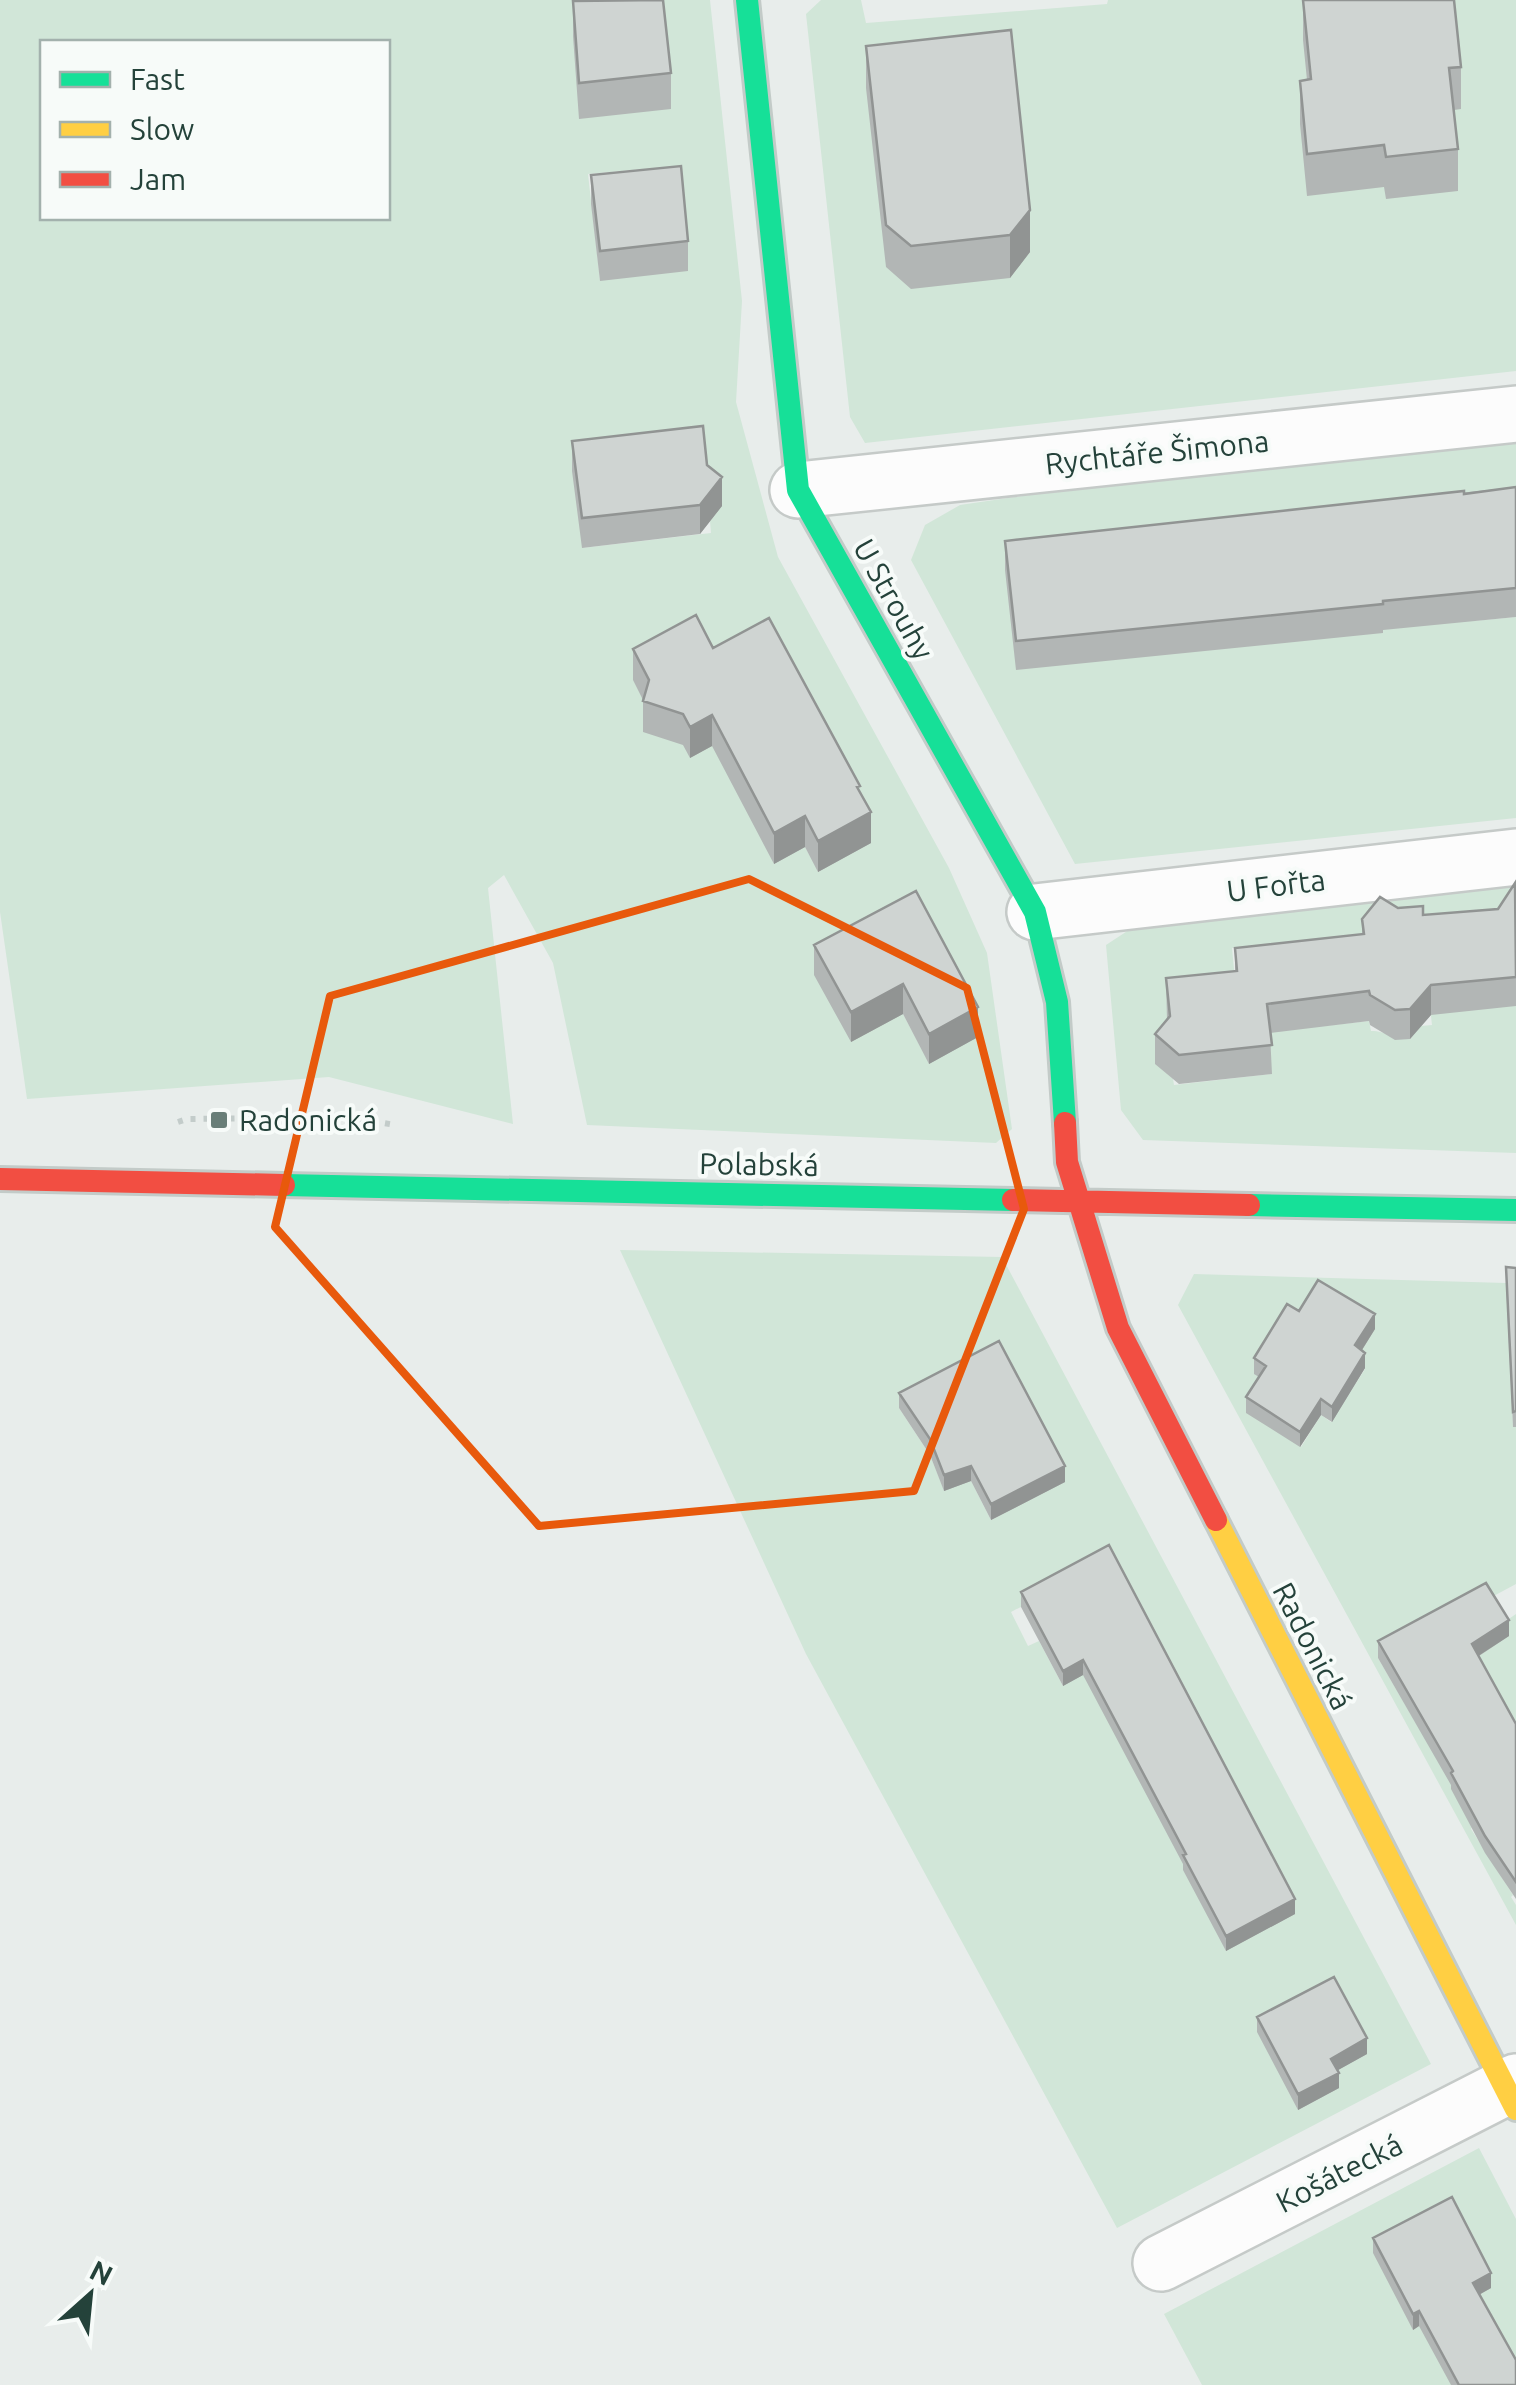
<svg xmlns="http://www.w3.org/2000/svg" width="1516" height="2385" viewBox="0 0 1516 2385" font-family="Ubuntu,sans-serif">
<rect width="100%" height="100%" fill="#e8edeb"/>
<path fill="#d1e6d8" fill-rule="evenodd" d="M 0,0 L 710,0 L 742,301 L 736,402 L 778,557 L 949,868 L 987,953 L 1012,1129 L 996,1143 L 587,1125 L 553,963 L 504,875 L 488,888 L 513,1124 L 329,1077 L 27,1099 L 0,912 ZM 42,42 L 388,42 L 388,218 L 42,218 ZM 644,169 L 647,199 L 600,280 L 588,174 ZM 716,513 L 710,521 L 711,533 L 582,548 ZM 857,818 L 819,872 L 805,847 ZM 916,921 L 929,1063 L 903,1014 Z
M 821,0 L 861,0 L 866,23 L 1107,4 L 1108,0 L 1516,0 L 1516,371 L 865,443 L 850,417 L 806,14 Z
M 1516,443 L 1516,517 L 1464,523 L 1473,621 L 1516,617 L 1516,818 L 1075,864 L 911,560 L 925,525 L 960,505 L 1043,493 Z
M 1516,883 L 1516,1153 L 1143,1140 L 1121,1110 L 1106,945 L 1138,924 ZM 1422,936 L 1432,1025 L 1421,1026 L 1410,1039 C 1391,1040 1388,1031 1371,1031 L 1369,1021 L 1324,1026 ZM 1258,945 L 1271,1074 L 1174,1085 L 1173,1079 L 1163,1070 L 1170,1046 L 1237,1001 L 1232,948 Z
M 620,1250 L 1002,1257 L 1431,2064 L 1117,2228 L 806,1654 ZM 899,1408 L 1064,1482 L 991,1520 L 971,1481 L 944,1490 L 930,1455 ZM 1109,1561 L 1063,1686 L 1039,1641 L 1028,1646 L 1011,1612 Z
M 1194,1274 L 1506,1283 L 1513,1426 L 1516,1427 L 1516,1584 L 1378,1658 L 1421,1732 C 1448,1695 1478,1638 1516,1614 L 1516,1753 L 1471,1829 L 1513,1895 L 1511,1897 L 1516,1905 L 1516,1925 L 1178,1305 ZM 1365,1369 L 1331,1422 L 1321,1415 L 1301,1447 L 1266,1381 L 1254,1373 Z
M 1479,2148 L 1516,2219 L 1516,2375 L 1455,2385 L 1202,2385 L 1164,2314 Z"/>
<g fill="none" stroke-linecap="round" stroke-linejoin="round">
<defs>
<path id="street" d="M 798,490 L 1516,414
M 1035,912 L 1516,857
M 1161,2263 L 1516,2082"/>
<path id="fast" d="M 747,0 L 798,490 L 1035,912 L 1057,1002 L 1065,1123
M 284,1185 L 1013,1200
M 1249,1205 L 1516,1210"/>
<path id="slow" d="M 1216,1520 L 1516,2109"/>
<path id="jam" d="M 1065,1123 L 1067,1162 L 1118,1328 L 1216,1520
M 0,1179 L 284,1185
M 1013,1200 L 1249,1205"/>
</defs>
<use href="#street" stroke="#c5cac8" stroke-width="60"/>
<use href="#fast" stroke="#c3cbc8" stroke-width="28"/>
<use href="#slow" stroke="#c3cbc8" stroke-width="28"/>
<use href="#jam" stroke="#c3cbc8" stroke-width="28"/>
<path stroke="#c3ccca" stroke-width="6" stroke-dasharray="5 8" stroke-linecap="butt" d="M 178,1122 L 187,1119 L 347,1117 L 395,1125"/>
<use href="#street" stroke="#fcfcfc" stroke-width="55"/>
<use href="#fast" stroke="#16e098" stroke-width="22"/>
<use href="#slow" stroke="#ffcf43" stroke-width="22"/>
<use href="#jam" stroke="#f24e42" stroke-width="22"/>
</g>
<path fill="#b2b6b5" d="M 1303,0 L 1461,67 L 1461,109 L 1454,110 L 1458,149 L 1458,191 L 1386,199 L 1384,187 L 1307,196 L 1300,124 L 1300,81 L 1307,80 L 1303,40 Z
M 573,1 L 671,73 L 671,109 L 579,119 L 573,36 Z
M 866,46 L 1030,252 L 1010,278 L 911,289 L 886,267 L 866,88 Z
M 591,175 L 688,241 L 688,271 L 600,281 L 591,204 Z
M 572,441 L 722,506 L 700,534 L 582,548 L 572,471 Z
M 1516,487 L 1516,617 L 1383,630 L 1383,633 L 1016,670 L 1005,570 L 1005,541 Z
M 713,648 L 860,793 L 871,843 L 818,872 L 805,847 L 774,864 L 712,746 L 690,758 L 683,745 L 643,732 L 643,700 L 633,680 L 633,649 Z
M 1516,884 L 1516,1006 L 1431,1015 L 1410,1039 L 1395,1040 L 1370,1025 L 1369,1021 L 1270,1033 L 1272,1074 L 1179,1084 L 1155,1064 L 1155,1034 L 1167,1020 L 1166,978 L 1235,971 L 1235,948 L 1362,935 L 1362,919 L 1398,908 L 1423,915 L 1498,909 Z
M 916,891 L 978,1037 L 929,1064 L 903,1014 L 851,1042 L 814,975 L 814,945 Z
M 1516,1268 L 1516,1427 L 1513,1427 L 1506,1283 Z
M 1299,1311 L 1375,1329 L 1362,1350 L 1365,1368 L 1332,1422 L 1321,1415 L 1300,1447 L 1246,1413 L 1246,1397 L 1259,1377 L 1254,1374 L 1254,1358 Z
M 899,1393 L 1065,1482 L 991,1520 L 971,1481 L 944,1491 L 930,1455 L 899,1408 Z
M 1109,1545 L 1295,1914 L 1226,1951 L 1183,1870 L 1183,1864 L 1083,1675 L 1063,1686 L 1021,1607 L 1021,1592 Z
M 1509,1636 L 1479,1656 L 1516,1724 L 1516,1899 L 1485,1853 L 1451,1789 L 1451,1785 L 1378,1658 L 1378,1641 Z
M 1257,2017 L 1367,2054 L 1338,2070 L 1339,2088 L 1298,2110 L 1257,2032 Z
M 1373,2238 L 1491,2288 L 1479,2295 L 1516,2385 L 1451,2385 L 1419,2326 L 1413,2330 L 1373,2253 Z"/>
<path fill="#919493" d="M 1030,210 L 1030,252 L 1010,278 L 1010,235 Z
M 722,477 L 722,506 L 700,534 L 700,505 Z
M 712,715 L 712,746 L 690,758 L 690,727 Z
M 871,812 L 871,843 L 818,872 L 818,841 Z
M 805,816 L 805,847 L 774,864 L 774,833 Z
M 903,984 L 903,1014 L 851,1042 L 851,1012 Z
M 1431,985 L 1431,1015 L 1410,1039 L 1410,1009 Z
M 978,1007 L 978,1037 L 929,1064 L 929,1034 Z
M 1375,1314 L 1375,1329 L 1355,1361 L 1355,1345 Z
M 1365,1353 L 1365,1368 L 1332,1422 L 1332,1407 Z
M 1321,1399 L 1321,1415 L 1300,1447 L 1300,1432 Z
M 971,1466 L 971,1481 L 944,1491 L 944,1475 Z
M 1065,1466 L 1065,1482 L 991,1520 L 991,1504 Z
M 1509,1620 L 1509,1636 L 1472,1660 L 1472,1644 Z
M 1083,1660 L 1083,1675 L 1063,1686 L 1063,1671 Z
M 1295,1899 L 1295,1914 L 1226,1951 L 1226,1936 Z
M 1367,2038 L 1367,2054 L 1331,2074 L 1331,2059 Z
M 1339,2073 L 1339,2088 L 1298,2110 L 1298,2094 Z
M 1491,2273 L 1491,2288 L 1473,2298 L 1473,2283 Z
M 1419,2311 L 1419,2326 L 1413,2330 L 1413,2314 Z"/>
<path fill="#cfd4d2" stroke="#919493" stroke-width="2.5" d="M 663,0 L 671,73 L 579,83 L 573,1 Z
M 1303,0 L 1454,0 L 1461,67 L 1449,68 L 1458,149 L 1386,157 L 1384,145 L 1307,154 L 1300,81 L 1311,79 Z
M 1011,30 L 1030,210 L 1010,235 L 911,246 L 886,225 L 866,46 Z
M 681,166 L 688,241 L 600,251 L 591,175 Z
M 703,426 L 707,465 L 722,477 L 700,505 L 582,518 L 572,441 Z
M 1516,487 L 1516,588 L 1383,601 L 1383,604 L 1016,641 L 1005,541 L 1464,491 L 1464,494 Z
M 696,615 L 713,648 L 769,618 L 860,786 L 857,787 L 871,812 L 818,841 L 805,816 L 774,833 L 712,715 L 690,727 L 683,714 L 643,701 L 649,680 L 633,649 Z
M 1515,883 L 1516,977 L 1431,985 L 1410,1009 L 1395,1010 L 1370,995 L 1369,991 L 1267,1004 L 1272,1045 L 1179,1055 L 1155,1034 L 1170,1016 L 1166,978 L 1237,971 L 1235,948 L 1364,934 L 1362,919 L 1380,897 L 1398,908 L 1423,906 L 1423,915 L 1498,909 Z
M 916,891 L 978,1007 L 929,1034 L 903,984 L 851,1012 L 814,945 Z
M 1506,1267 L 1516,1268 L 1516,1411 L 1513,1412 Z
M 1318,1280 L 1375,1314 L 1355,1345 L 1365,1353 L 1332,1407 L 1321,1399 L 1300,1432 L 1246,1397 L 1266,1366 L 1254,1358 L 1287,1304 L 1299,1311 Z
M 999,1341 L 1065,1466 L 991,1504 L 971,1466 L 944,1475 L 930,1439 L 899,1393 Z
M 1109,1545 L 1295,1899 L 1226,1936 L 1183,1855 L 1186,1854 L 1083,1660 L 1063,1671 L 1021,1592 Z
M 1486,1583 L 1509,1620 L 1472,1644 L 1516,1724 L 1516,1882 L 1485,1836 L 1451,1773 L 1453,1771 L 1378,1641 Z
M 1334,1977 L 1367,2038 L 1331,2059 L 1339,2073 L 1298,2094 L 1257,2017 Z
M 1452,2197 L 1491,2273 L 1473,2283 L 1516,2360 L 1516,2385 L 1459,2385 L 1419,2311 L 1413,2314 L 1373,2238 Z"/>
<path fill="none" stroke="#e8590c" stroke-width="8" stroke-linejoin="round" d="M 749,879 L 967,988 L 1024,1209 L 914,1491 L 539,1526 L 275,1227 L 330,996 Z"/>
<rect fill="#697e78" stroke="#f7fbf9" stroke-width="4" x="209" y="1110" width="20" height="20" rx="5"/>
<g text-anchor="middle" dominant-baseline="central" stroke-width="8" stroke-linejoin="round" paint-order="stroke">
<g font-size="30" fill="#24423a" stroke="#f7fbf9">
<text transform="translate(1157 452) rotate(-6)">Rychtáře Šimona</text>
<text transform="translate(894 599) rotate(61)">U Strouhy</text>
<text transform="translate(1276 885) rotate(-7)">U Fořta</text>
<text transform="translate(759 1164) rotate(1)">Polabská</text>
<text transform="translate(1313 1646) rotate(63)">Radonická</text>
<text transform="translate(1339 2173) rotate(-27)">Košátecká</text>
</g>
<g font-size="30" fill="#24423a" stroke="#f7fbf9" text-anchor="start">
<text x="239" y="1120">Radonická</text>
</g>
</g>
<rect x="40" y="40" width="350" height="180" fill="#f7fbf9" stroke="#a3b1ad" stroke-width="2.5"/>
<rect x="60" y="72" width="50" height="15" fill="#16e098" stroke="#a3b1ad" stroke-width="2.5"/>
<text x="130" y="90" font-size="30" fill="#24423a">Fast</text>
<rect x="60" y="122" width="50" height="15" fill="#ffcf43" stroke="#a3b1ad" stroke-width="2.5"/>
<text x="130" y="140" font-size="30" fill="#24423a">Slow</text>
<rect x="60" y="172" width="50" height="15" fill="#f24e42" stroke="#a3b1ad" stroke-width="2.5"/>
<text x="130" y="190" font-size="30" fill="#24423a">Jam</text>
<g transform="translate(90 2295) rotate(27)" stroke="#f7fbf9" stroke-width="8" paint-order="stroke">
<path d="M0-8L18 38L0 25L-18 38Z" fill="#24423a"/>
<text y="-15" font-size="28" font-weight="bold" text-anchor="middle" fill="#24423a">N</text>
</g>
</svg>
